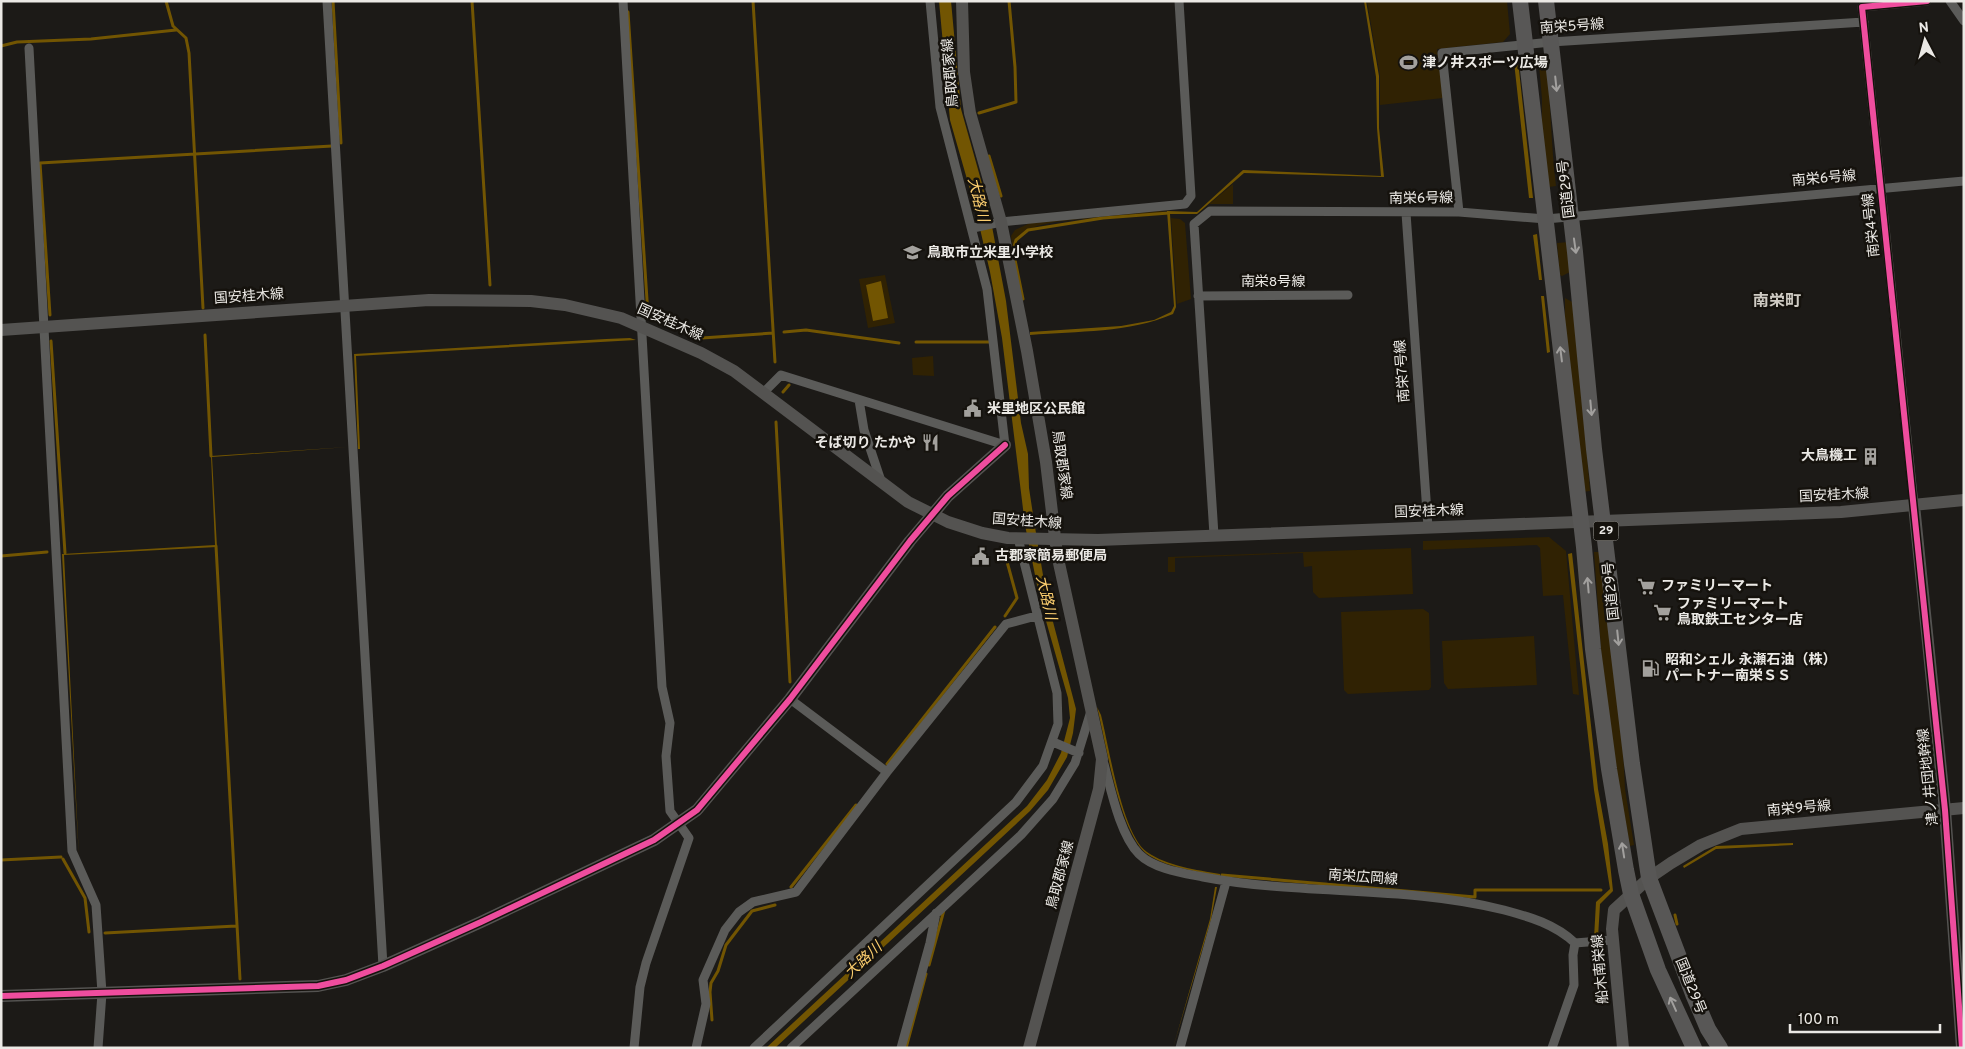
<svg xmlns="http://www.w3.org/2000/svg" width="1965" height="1049" viewBox="0 0 1965 1049" font-family="Overpass,'Noto Sans JP',sans-serif">
<rect width="100%" height="100%" fill="#1c1a17"/>
<path fill="#302203" d="M 1367,1 L 1507,1 L 1510,34 L 1503,42 L 1437,49 L 1443,98 L 1380,105 L 1380,76 Z
M 1543,61 L 1546,62 C 1551,104 1551,145 1556,186 L 1549,187 L 1542,137 L 1542,99 L 1539,65 Z
M 1233,184 L 1233,204 L 1209,204 Z
M 1169,210 C 1136,221 1047,213 1021,234 C 1016,238 1014,244 1013,250 L 1011,236 L 1015,230 L 1030,223 Z
M 1171,218 L 1180,219 L 1185,223 L 1191,299 L 1177,304 Z
M 1569,242 L 1570,272 L 1562,276 L 1560,275 L 1557,243 Z
M 885,275 L 895,323 L 868,328 L 859,279 Z
M 1565,298 L 1574,303 L 1590,491 L 1582,492 L 1565,336 Z
M 933,356 L 934,376 L 913,375 L 912,358 Z
M 1549,537 L 1566,551 L 1579,695 L 1573,694 L 1563,595 L 1543,596 L 1540,548 L 1537,545 L 1423,550 L 1423,541 Z
M 1411,548 L 1413,594 L 1319,598 L 1313,592 L 1312,566 L 1304,567 L 1303,553 L 1175,558 L 1175,572 L 1168,572 L 1168,557 Z
M 1594,552 L 1601,552 L 1622,732 L 1625,789 L 1634,845 L 1630,846 L 1619,787 L 1602,663 Z
M 1423,609 L 1429,613 L 1431,687 L 1429,690 L 1348,694 L 1344,690 L 1341,612 Z
M 1534,636 L 1537,685 L 1448,689 L 1444,683 L 1442,641 Z"/>
<path fill="#725502" d="M 939,1 L 951,1 L 961,109 L 988,205 L 1006,301 L 1021,423 L 1028,454 L 1029,488 L 1034,521 L 1047,599 L 1076,709 L 1073,733 L 1067,757 L 1048,790 L 1030,811 L 775,1048 L 766,1048 L 1027,806 L 1047,780 L 1061,753 L 1070,718 L 1068,698 L 1040,600 L 1025,525 L 1002,338 L 990,272 L 975,207 L 950,120 Z
M 1364,1 L 1366,1 L 1379,76 L 1379,128 L 1384,177 L 1244,173 L 1197,214 L 1170,214 L 1176,307 L 1173,314 C 1129,333 1078,331 1030,335 L 1030,332 L 1121,326 L 1154,320 L 1171,312 L 1174,306 L 1167,211 L 1197,212 L 1243,170 L 1381,176 L 1377,128 L 1376,77 Z
M 1518,61 L 1533,198 L 1529,198 L 1514,62 Z
M 1537,234 L 1542,280 L 1539,280 L 1533,235 Z
M 881,281 L 888,318 L 873,321 L 866,285 Z
M 1541,296 L 1544,296 L 1550,352 L 1547,353 Z
M 606,339 L 630,338 L 636,340 L 356,356 L 360,449 L 358,449 L 354,354 Z
M 348,447 L 212,457 L 217,547 L 64,555 L 79,858 L 62,554 L 215,545 L 211,456 Z
M 1572,553 L 1598,789 L 1608,844 L 1613,891 L 1600,904 L 1598,938 L 1594,938 L 1596,902 L 1610,889 L 1594,790 L 1571,582 L 1568,554 Z
M 1097,707 L 1101,715 C 1109,746 1122,835 1147,852 C 1167,866 1197,870 1220,874 L 1220,876 C 1198,872 1170,868 1150,856 C 1120,839 1106,742 1097,707 Z
M 1793,843 L 1793,845 L 1716,849 L 1684,868 L 1683,866 L 1716,846 Z
M 1215,887 L 1217,887 L 1211,920 L 1173,1048 L 1210,919 Z"/>
<g fill="none" stroke-linecap="round" stroke-linejoin="round">
<path stroke="#725502" stroke-width="3" d="M 166,1 L 173,26 L 186,38 L 189,53 L 203,308
M 333,1 L 341,143
M 472,1 L 490,285
M 753,1 L 775,362
M 1009,1 L 1015,67
M 628,12 L 648,315 L 702,338 L 773,333
M 1,46 L 17,42 L 91,39 L 176,30
M 979,113 L 1016,102 L 1015,67
M 989,156 L 1001,196
M 1023,299 L 1013,250 L 1016,240 L 1028,230 L 1103,218 L 1169,213
M 50,315 L 40,163 L 332,146
M 784,332 L 806,330 L 899,343
M 205,335 L 211,456
M 51,341 L 65,553
M 916,342 L 989,342
M 783,392 L 789,385
M 776,422 L 790,682
M 216,546 L 240,979
M 1,556 L 47,552
M 1005,616 L 1017,598 L 1006,558
M 887,764 L 995,627
M 63,859 L 85,898 L 89,932
M 1,860 L 61,857
M 1222,875 L 1475,897 L 1475,890 L 1601,890
M 791,887 L 856,805
M 1675,915 L 1677,924
M 105,933 L 236,926
M 929,965 L 944,910
M 712,1020 L 710,992 L 711,983 L 718,971 L 726,945 L 752,911 L 775,905
M 906,1048 L 926,974"/>
<path stroke="#5b5b59" stroke-width="9" d="M 327,1 L 383,966
M 623,1 L 662,687 L 670,723 L 666,756 L 670,811 L 689,838 L 646,963 L 640,987 L 634,1048
M 1950,1 L 1964,21
M 29,48 L 72,851 L 96,905 L 102,993 L 98,1048
M 1459,212 L 1442,53 L 1551,42 L 1864,22
M 1406,213 L 1428,527
M 973,228 L 1001,222 L 1185,204 L 1191,196 L 1179,1
M 1198,296 L 1348,295
M 763,393 L 781,375 L 1005,445 L 987,289 L 940,107 L 930,1
M 859,400 L 864,430 L 881,481
M 1914,505 L 1862,7 L 1927,1
M 1214,535 L 1194,224 L 1210,211 L 1459,212 L 1546,219 L 1964,181
M 790,699 L 887,772
M 1053,742 L 1079,753
M 1104,764 C 1111,790 1120,835 1139,854 C 1154,869 1183,873 1203,877 C 1302,896 1405,885 1504,910 C 1530,917 1555,924 1575,943 L 1573,955 L 1574,985 L 1552,1048
M 1575,943 L 1613,940
M 696,1048 L 706,1004 L 703,980 L 725,930 L 739,912 L 753,902 L 796,892 L 887,772 L 1006,624 L 1036,616
M 754,1048 L 1016,802 L 1043,766 L 1058,724 L 1057,693 L 1018,538
M 791,1048 L 1021,835 L 1053,799 L 1075,763 L 1091,711
M 901,1048 L 930,943 L 936,913
M 1180,1048 L 1226,882"/>
<path stroke="#545351" stroke-width="12" d="M 962,1 L 964,72 L 970,113 L 1001,222 L 1027,351 L 1046,462 L 1057,554 L 1102,759 L 1099,789 L 1029,1048
M 1,330 L 429,300 L 531,301 L 565,305 L 621,318 L 701,353 L 734,371 L 908,502 L 948,522 L 982,533 L 1008,538 L 1098,540 L 1841,512 L 1964,500
M 1914,505 L 1945,810 L 1962,1048
M 1,996 L 318,986 L 346,980 L 383,966 L 481,922 L 654,840 L 697,810 L 790,699 L 910,541 L 948,496 L 1005,445
M 1623,1048 L 1612,929 L 1614,910 L 1649,878 L 1671,863 L 1701,845 L 1741,829 L 1964,808"/>
<path stroke="#585756" stroke-width="16" d="M 1520,1 L 1584,547 L 1593,649 L 1609,769 L 1626,870 L 1631,894 L 1658,970 L 1694,1048
M 1546,1 L 1575,252 L 1594,449 L 1632,764 L 1649,878 L 1693,994 L 1708,1029 L 1720,1048"/>
<defs>
<path id="cycleway" d="M 1927,1 L 1862,7 L 1945,810 L 1962,1048
M 1,996 L 318,986 L 346,980 L 383,966 L 481,922 L 654,840 L 697,810 L 790,699 L 910,541 L 948,496 L 1005,445"/>
</defs>
<use href="#cycleway" stroke="#15120d" stroke-width="9"/>
<use href="#cycleway" stroke="#ef4d9e" stroke-width="6"/>
</g>
<defs><path id="oneway-shaft" d="M-6 0H5M1.5-3L5.5 0L1.5 3" fill="none" stroke-width="1.6" stroke-linecap="round" stroke-linejoin="round" transform="scale(1.25)"/></defs>
<g stroke="#a2a09e">
<use href="#oneway-shaft" transform="translate(1556 84) rotate(84)"/>
<use href="#oneway-shaft" transform="translate(1575 246) rotate(82)"/>
<use href="#oneway-shaft" transform="translate(1561 354) rotate(-97)"/>
<use href="#oneway-shaft" transform="translate(1591 408) rotate(85)"/>
<use href="#oneway-shaft" transform="translate(1588 585) rotate(-95)"/>
<use href="#oneway-shaft" transform="translate(1618 638) rotate(84)"/>
<use href="#oneway-shaft" transform="translate(1623 850) rotate(-99)"/>
<use href="#oneway-shaft" transform="translate(1673 1004) rotate(-114)"/>
</g>
<defs>
<symbol id="stadium-bare" viewBox="-9 -9 18 18"><path d="M0-5a6.5 5 0 1 0 0 10a6.5 5 0 1 0 0-10ZM-3.5-1.8h7v3.6h-7Z" fill="#a3a19d" stroke="#15120d" stroke-width="2.5" paint-order="stroke"/></symbol>
<symbol id="school-bare" viewBox="-9 -9 18 18"><path d="M0-5L7-2L0 1L-7-2ZM-4 1L0 2.5L4 1V4Q0 6-4 4Z" fill="#a3a19d" stroke="#15120d" stroke-width="2.5" paint-order="stroke"/></symbol>
<symbol id="civic-bare" viewBox="-9 -9 18 18"><path d="M-.6-6.5H3V-4.5H.6V-3L4-1V1h2V6H-6V1h2V-1L-.6-3ZM-1.2 2.5V6h2.4V2.5Z" fill="#a3a19d" stroke="#15120d" stroke-width="2.5" paint-order="stroke"/></symbol>
<symbol id="restaurant-bare" viewBox="-9 -9 18 18"><path d="M-5-6h1v4h1v-4h1v4h1v-4h1v5L-1.5 .5V6h-2V.5L-5-1ZM5-6V6H3V1.5H1.5Q1.5-4 5-6Z" fill="#a3a19d" stroke="#15120d" stroke-width="2.5" paint-order="stroke"/></symbol>
<symbol id="building-bare" viewBox="-9 -9 18 18"><path d="M-4-6H4V6H1V3H-1V6H-4ZM-2.5-4.3h1.7v1.8h-1.7ZM.8-4.3h1.7v1.8H.8ZM-2.5-1h1.7V.8h-1.7ZM.8-1h1.7V.8H.8Z" fill="#a3a19d" stroke="#15120d" stroke-width="2.5" paint-order="stroke"/></symbol>
<symbol id="supermarket-bare" viewBox="-9 -9 18 18"><path d="M-6-5.5h2.5l.6 2H6L4.5 2H-2.5L-4.4-4H-6ZM-1.5 3.2a1.3 1.3 0 1 0 .1 0ZM3 3.2a1.3 1.3 0 1 0 .1 0Z" fill="#a3a19d" stroke="#15120d" stroke-width="2.5" paint-order="stroke"/></symbol>
<symbol id="fuel-bare" viewBox="-9 -9 18 18"><path d="M-5.5-6h7V0h2V4h1.3V-2.5L3-4.5l.8-.8L6-3V5H2.5V1h-1V6h-7ZM-4.2-4.7v3.2H.2V-4.7Z" fill="#a3a19d" stroke="#15120d" stroke-width="2.5" paint-order="stroke"/></symbol>
</defs>
<g fill-rule="evenodd">
<use href="#stadium-bare" x="1396" y="50" width="25" height="25"/>
<use href="#school-bare" x="900" y="240" width="25" height="25"/>
<use href="#civic-bare" x="960" y="396" width="25" height="25"/>
<use href="#restaurant-bare" x="918" y="430" width="25" height="25"/>
<use href="#building-bare" x="1858" y="444" width="25" height="25"/>
<use href="#civic-bare" x="968" y="544" width="25" height="25"/>
<use href="#supermarket-bare" x="1634" y="574" width="25" height="25"/>
<use href="#supermarket-bare" x="1650" y="600" width="25" height="25"/>
<use href="#fuel-bare" x="1638" y="656" width="25" height="25"/>
</g>
<g text-anchor="middle" dominant-baseline="central" stroke-width="5" stroke-linejoin="round" paint-order="stroke">
<rect fill="#15120d" stroke="#aba8a4" stroke-width="1" x="1593.5" y="521.5" width="25" height="19" rx="4"/>
<g font-size="12" font-weight="bold" fill="#ebe9e5">
<text x="1606" y="531">29</text>
</g>
<g font-size="14" fill="#ebe9e5" stroke="#15120d">
<text transform="translate(1572 27) rotate(-4)">南栄5号線</text>
<text transform="translate(951 73) rotate(-95)">鳥取郡家線</text>
<text transform="translate(1824 179) rotate(-5)">南栄6号線</text>
<text transform="translate(1567 189) rotate(-97)">国道29号</text>
<text transform="translate(1421 199) rotate(-1)">南栄6号線</text>
<text transform="translate(1872 225) rotate(-96)">南栄4号線</text>
<text x="1273" y="282">南栄8号線</text>
<text transform="translate(249 297) rotate(-4)">国安桂木線</text>
<text transform="translate(670 323) rotate(24)">国安桂木線</text>
<text transform="translate(1403 371) rotate(-94)">南栄7号線</text>
<text transform="translate(1061 465) rotate(82)">鳥取郡家線</text>
<text transform="translate(1834 496) rotate(-3)">国安桂木線</text>
<text transform="translate(1429 512) rotate(-2)">国安桂木線</text>
<text transform="translate(1027 522) rotate(4)">国安桂木線</text>
<text transform="translate(1612 591) rotate(-96)">国道29号</text>
<text transform="translate(1929 777) rotate(-96)">津ノ井団地幹線</text>
<text transform="translate(1799 809) rotate(-5)">南栄9号線</text>
<text transform="translate(1061 875) rotate(-75)">鳥取郡家線</text>
<text transform="translate(1363 878) rotate(4)">南栄広岡線</text>
<text transform="translate(1601 969) rotate(-95)">船木南栄線</text>
<text transform="translate(1690 986) rotate(68)">国道29号</text>
</g>
<g font-size="14" font-weight="bold" fill="#ebe9e5" stroke="#15120d" text-anchor="start">
<text x="1422" y="63">津ノ井スポーツ広場</text>
<text x="927" y="253">鳥取市立米里小学校</text>
<text x="987" y="409">米里地区公民館</text>
<text x="916" y="443" text-anchor="end">そば切り たかや</text>
<text x="1857" y="456" text-anchor="end">大鳥機工</text>
<text x="995" y="556">古郡家簡易郵便局</text>
<text x="1661" y="586">ファミリーマート</text>
<text x="1677" y="604">ファミリーマート<tspan x="1677" dy="16">鳥取鉄工センター店</tspan></text>
<text x="1665" y="660">昭和シェル 永瀬石油（株）<tspan x="1665" dy="16">パートナー南栄ＳＳ</tspan></text>
</g>
<g font-size="15" font-style="italic" fill="#fbcd6e" stroke="#15120d">
<text transform="translate(977 200) rotate(76)">大路川</text>
<text transform="translate(1045 598) rotate(77)">大路川</text>
<text transform="translate(864 961) rotate(-43)">大路川</text>
</g>
<g font-size="16" font-weight="bold" fill="#cfcbc3" stroke="#15120d">
<text x="1777" y="302">南栄町</text>
</g>
</g>
<rect width="1965" height="1049" fill="none" stroke="#ebe9e5" stroke-width="5"/>
<g transform="translate(1925 40) rotate(354)" stroke="#15120d" stroke-width="4" paint-order="stroke">
<path d="M0-4L9 19L0 12L-9 19Z" fill="#ebe9e5"/>
<text y="-8" font-size="14" font-weight="bold" text-anchor="middle" fill="#ebe9e5">N</text>
</g>
<path d="M1790 1024v8h150v-8" fill="none" stroke="#ebe9e5" stroke-width="2.5"/>
<text x="1798" y="1024" font-size="15" fill="#ebe9e5" stroke="#15120d" stroke-width="4" paint-order="stroke">100 m</text>
</svg>
